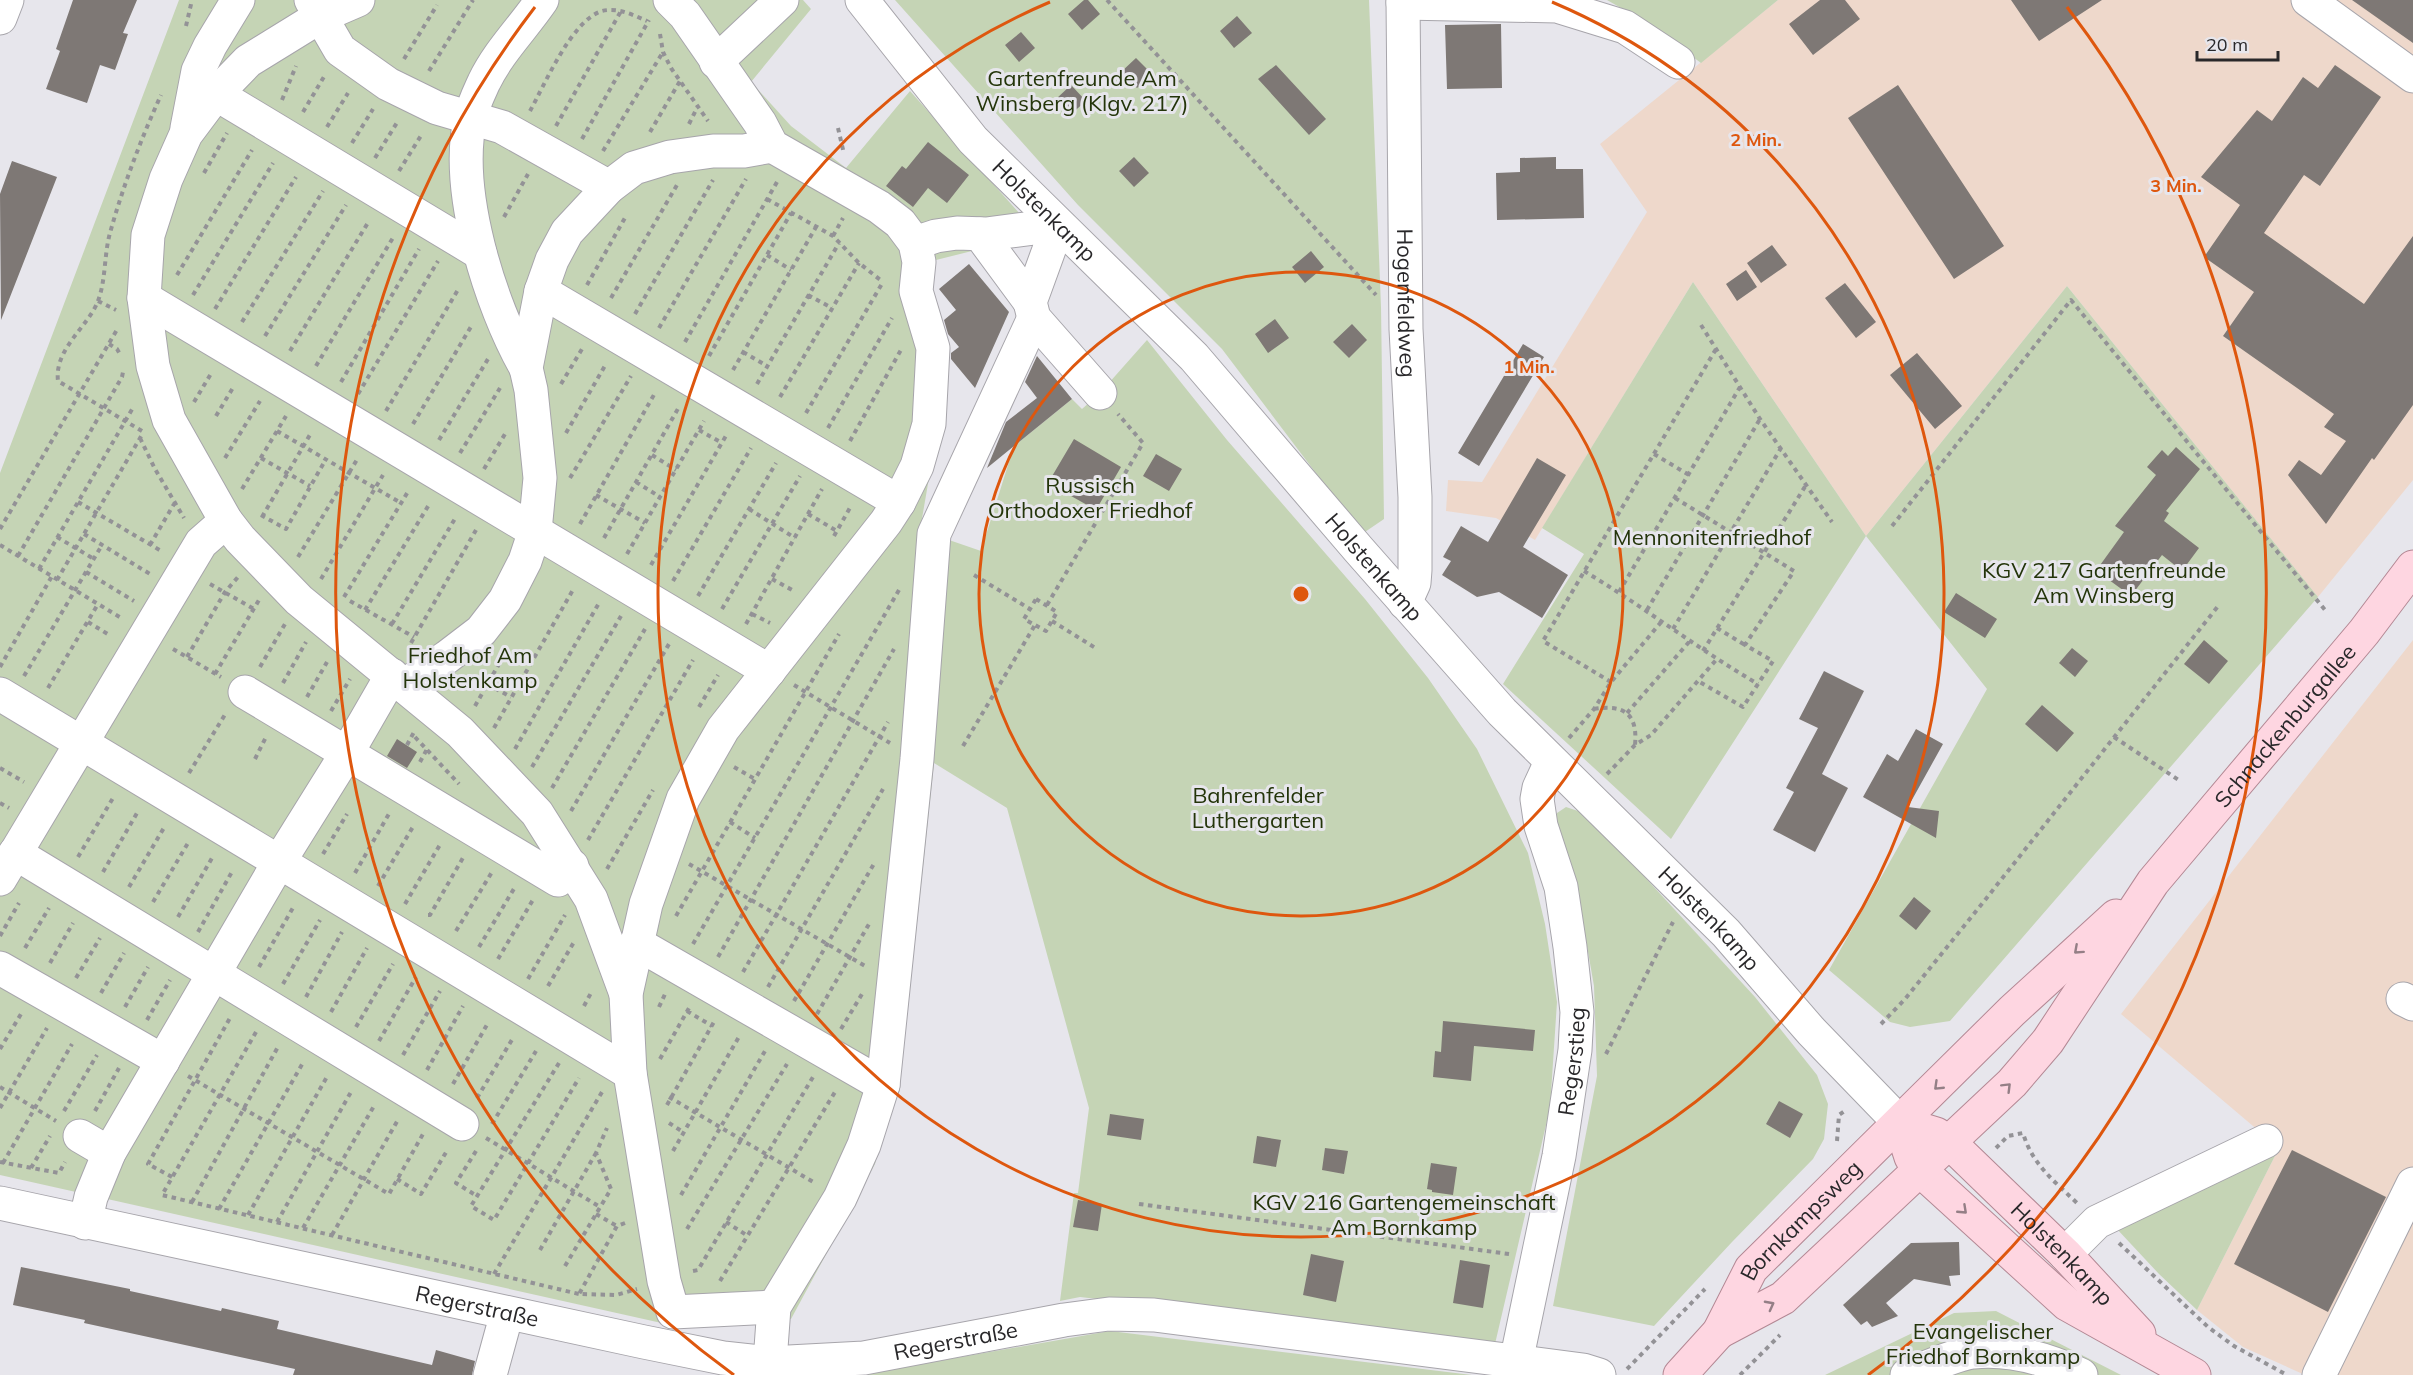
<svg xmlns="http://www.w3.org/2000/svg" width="2413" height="1375" viewBox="0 0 2413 1375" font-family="Mulish,sans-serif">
<rect width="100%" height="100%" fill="#e7e6ec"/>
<path fill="#eed8cb" d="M 1778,0 L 2413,0 L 2413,480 L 2318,597 L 2067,286 L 1866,536 L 1693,282 L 1535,540 L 1496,518 L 1446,511 L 1448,480 L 1482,482 L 1647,212 L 1600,144 Z
M 2413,640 L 2413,1375 L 2305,1375 L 2243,1347 L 2197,1310 L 2280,1146 L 2253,1126 L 2121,1014 Z"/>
<path fill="#c5d4b5" d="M 179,0 L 803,0 L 811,9 L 751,82 L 791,126 L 846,168 L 910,91 L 1021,215 L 988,247 L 936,260 L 930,289 L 934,449 L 920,530 L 981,551 L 1014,446 L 1072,399 L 1082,409 L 1100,393 L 1147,340 L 1227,440 L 1365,599 L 1428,678 L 1477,749 L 1528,853 L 1545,924 L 1557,1002 L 1550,1108 L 1495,1344 L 1080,1297 L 1060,1301 L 1074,1193 L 1078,1193 L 1089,1108 L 1007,808 L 934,763 L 906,1026 L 875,1164 L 791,1319 L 666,1324 L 0,1175 L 0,473 Z
M 895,0 L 1369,0 L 1381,307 L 1384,519 L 1362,534 L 1222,349 L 1078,205 Z
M 1607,0 L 1778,0 L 1701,63 L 1649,24 Z
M 1693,282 L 1866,536 L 2067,286 L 2318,597 L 1950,1021 L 1910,1027 L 1890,1022 L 1829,970 L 1987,689 L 1866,536 L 1671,839 L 1503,684 L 1584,554 L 1542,528 Z
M 1566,807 L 1578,811 L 1630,861 L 1755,997 L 1817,1075 L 1828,1104 L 1824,1139 L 1813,1159 L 1732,1242 L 1654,1326 L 1553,1306 L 1597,1076 L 1594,986 L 1577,889 L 1555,820 L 1557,813 Z
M 2280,1146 L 2197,1310 L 2159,1274 L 2116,1228 Z
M 1996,1311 L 2121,1375 L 1825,1375 L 1954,1313 Z
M 1110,1331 L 1472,1375 L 858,1375 Z"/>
<path fill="#7e7875" d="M 73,0 L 137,0 L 123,33 L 128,34 L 115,70 L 100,65 L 87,103 L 46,89 L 60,51 L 56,49 Z
M 1084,0 L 1088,0 L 1100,14 L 1082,30 L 1068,14 Z
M 1820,0 L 1845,0 L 1860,19 L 1813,55 L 1789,24 Z
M 2011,0 L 2102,0 L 2039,41 Z
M 2352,0 L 2413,0 L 2413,43 Z
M 1237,16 L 1252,33 L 1234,48 L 1220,31 Z
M 1501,24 L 1502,88 L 1447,89 L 1445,25 Z
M 1021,32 L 1035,48 L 1019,62 L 1005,45 Z
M 1136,58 L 1152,74 L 1137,88 L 1121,72 Z
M 1276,65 L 1326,119 L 1309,135 L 1258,79 Z
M 2335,65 L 2381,97 L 2320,186 L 2304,175 L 2264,233 L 2364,304 L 2413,236 L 2413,405 L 2374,460 L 2372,458 L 2326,524 L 2288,475 L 2299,460 L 2321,475 L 2346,441 L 2324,427 L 2334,414 L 2223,336 L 2254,292 L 2204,257 L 2240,205 L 2201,177 L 2257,110 L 2272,121 L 2303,77 L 2318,88 Z
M 1071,85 L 1086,101 L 1070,115 L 1056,99 Z
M 1898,85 L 2004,246 L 1954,279 L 1848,118 Z
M 928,142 L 969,175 L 947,203 L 928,188 L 913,207 L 886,186 L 902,166 L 906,169 Z
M 1134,157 L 1149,173 L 1134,187 L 1119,171 Z
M 1556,157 L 1556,169 L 1583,169 L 1584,218 L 1497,220 L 1496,173 L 1520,172 L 1520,158 Z
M 12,161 L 57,177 L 1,320 L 0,194 Z
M 1772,245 L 1787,265 L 1761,283 L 1747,263 Z
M 1311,251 L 1324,267 L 1305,283 L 1292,267 Z
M 969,264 L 1009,312 L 975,388 L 951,359 L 951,353 L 959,347 L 948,334 L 944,320 L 956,310 L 939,289 Z
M 1746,270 L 1757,287 L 1737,301 L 1726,284 Z
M 1845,283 L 1876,322 L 1856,338 L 1825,298 Z
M 1275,319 L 1289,338 L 1268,353 L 1255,334 Z
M 1352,324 L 1367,340 L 1349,358 L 1333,342 Z
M 1523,344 L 1544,357 L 1479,466 L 1458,453 Z
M 1917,353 L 1962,406 L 1935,429 L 1890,375 Z
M 1037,356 L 1072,399 L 987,468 L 1006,422 L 1037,398 L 1025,382 Z
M 1074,439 L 1121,467 L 1096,510 L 1048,483 Z
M 2176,447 L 2200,469 L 2166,511 L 2169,513 L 2164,521 L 2199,548 L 2182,571 L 2162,555 L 2131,596 L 2105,577 L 2107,574 L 2098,568 L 2124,532 L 2115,526 L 2156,475 L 2147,467 L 2162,450 L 2168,456 Z
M 1156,454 L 1182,469 L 1169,491 L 1143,476 Z
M 1537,458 L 1566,475 L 1523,547 L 1568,575 L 1542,618 L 1499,592 L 1477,597 L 1442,575 L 1451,561 L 1443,557 L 1461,526 L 1488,542 Z
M 1956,593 L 1997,619 L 1985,638 L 1944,612 Z
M 2204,640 L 2228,661 L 2209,684 L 2184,664 Z
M 2072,648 L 2088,661 L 2075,677 L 2059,663 Z
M 1824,671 L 1864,691 L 1822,774 L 1848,788 L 1815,852 L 1773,830 L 1794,792 L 1786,788 L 1818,728 L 1799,719 Z
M 2042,705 L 2074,733 L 2057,752 L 2025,724 Z
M 1916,729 L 1943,744 L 1908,807 L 1939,811 L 1936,838 L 1863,797 L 1887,754 L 1898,761 Z
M 397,739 L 417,752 L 407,768 L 387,756 Z
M 1914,897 L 1931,911 L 1916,930 L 1899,916 Z
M 1443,1021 L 1535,1030 L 1533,1051 L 1474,1046 L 1471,1081 L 1433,1077 L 1435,1051 L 1441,1052 Z
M 1779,1101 L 1803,1114 L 1790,1138 L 1766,1124 Z
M 1110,1114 L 1144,1119 L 1141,1140 L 1107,1135 Z
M 1257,1136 L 1281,1140 L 1276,1167 L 1253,1163 Z
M 1325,1148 L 1348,1151 L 1344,1174 L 1322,1170 Z
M 2292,1150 L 2386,1197 L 2328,1312 L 2234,1264 Z
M 1431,1163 L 1457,1167 L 1453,1195 L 1432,1192 L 1432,1190 L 1427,1189 Z
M 1078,1200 L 1102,1204 L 1098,1231 L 1073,1227 Z
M 1959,1242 L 1960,1275 L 1949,1276 L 1951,1286 L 1914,1279 L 1886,1303 L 1898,1316 L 1872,1327 L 1867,1321 L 1861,1325 L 1843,1305 L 1911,1243 Z
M 1311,1254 L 1344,1261 L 1336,1302 L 1303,1295 Z
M 1460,1260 L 1490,1265 L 1483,1308 L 1453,1303 Z
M 21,1267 L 130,1289 L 130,1291 L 221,1311 L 222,1308 L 279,1321 L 277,1329 L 432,1365 L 436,1350 L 475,1361 L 472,1375 L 293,1375 L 295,1369 L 84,1323 L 85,1320 L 13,1305 Z"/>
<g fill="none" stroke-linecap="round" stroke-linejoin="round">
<defs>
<g id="minor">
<path d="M 311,0 L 340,50 L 388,84 L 437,108 L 502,127 L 609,187"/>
<path d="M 358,0 L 321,16 L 248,61 L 216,94 L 186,134 L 166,179 L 148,235 L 144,298 L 153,366 L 169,420 L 226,521 L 240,539 L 299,600 L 460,732 L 537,813 L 591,899 L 626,994"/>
<path d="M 670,0 L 685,15 L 760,123 L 772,146 L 879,207 L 900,223 L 915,243 L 919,262 L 916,291 L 933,348 L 929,424 L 917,466 L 899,502 L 886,522 L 723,729 L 683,799 L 646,904 L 626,994 L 630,1073 L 664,1281 L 673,1312 L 774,1307"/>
<path id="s1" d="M 862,0 L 973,140 L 1194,357 L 1359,550 L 1502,712 L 1726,933 L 1811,1031 L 1900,1123"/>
<path id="s2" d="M 1403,0 L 1406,329 L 1415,497 L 1415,570 L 1414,583 L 1405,603"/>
<path d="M 2308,0 L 2413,76"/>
<path d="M 1403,3 L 1557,6 L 1625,27 L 1678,62"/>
<path d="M 0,18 L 7,0"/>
<path d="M 716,62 L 782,0"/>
<path d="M 216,94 L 480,253"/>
<path d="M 187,128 L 198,71 L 210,46 L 238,0"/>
<path d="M 980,234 L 1030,302"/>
<path d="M 915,243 L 936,236 L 957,233 L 986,234 L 1058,225 L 1030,302 L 1034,318 L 1100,393"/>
<path d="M 541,291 L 899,502"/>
<path d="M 144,298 L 769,671"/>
<path d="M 526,368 C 490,305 453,188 471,116 C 473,105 479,93 484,82 C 499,51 523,28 542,0"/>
<path d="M 405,685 L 447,657 L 481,631 L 505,600 L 525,561 L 535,531 L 540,478 L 531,390 L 526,368 L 541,291 L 552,260 L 567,232 L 609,187 L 634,168 L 670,157 L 713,151 L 744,151 L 772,146"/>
<path d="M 245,692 L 558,880 L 572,866"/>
<path d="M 0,694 L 630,1073"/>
<path d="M 15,853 L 462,1124"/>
<path d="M 0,879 L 201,543 L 226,521"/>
<path d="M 636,943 L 883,1085"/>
<path d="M 0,968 L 163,1061"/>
<path d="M 2403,999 L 2413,1004"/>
<path d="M 80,1136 L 109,1153"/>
<path id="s3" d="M 0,1203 L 644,1342 L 723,1358 L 770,1363 L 864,1358 L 1064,1320 L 1109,1314 L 1154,1315 L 1583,1370 L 1599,1375"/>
<path d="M 85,1223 L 91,1197 L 109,1153 L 279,862 L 347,753 L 392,675"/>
<path d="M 2065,1254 L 2097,1222 L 2266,1141"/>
<path id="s4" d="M 1516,1362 L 1559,1156 L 1575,1050 L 1577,1012 L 1570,947 L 1561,887 L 1541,826 L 1537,799 L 1539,788 L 1551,762"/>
<path d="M 490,1375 L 507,1313"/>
<path d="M 769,1375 L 774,1307 L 840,1198 L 864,1145 L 883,1085 L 917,759 L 934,534 L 1034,318"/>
<path d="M 1907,1375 C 1926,1368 1953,1355 1973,1352 C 2011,1348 2047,1359 2081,1375"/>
<path d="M 2319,1375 L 2413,1184"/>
</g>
<g id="major">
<path d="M 1900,1123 L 1911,1157 L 1920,1170 L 2067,1304 L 2194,1375"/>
<path id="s5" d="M 1900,1123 L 1936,1134 L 1949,1142 L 2065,1254 L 2139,1334"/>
<path id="s6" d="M 1719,1332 L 1783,1298 L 2012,1083 L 2048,1041 L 2153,882 L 2364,632 L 2413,567"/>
<path id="s7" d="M 1680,1375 L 1719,1332 L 1751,1269 L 2012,1011 L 2116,916"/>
</g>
</defs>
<use href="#minor" stroke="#a7a5ab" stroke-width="35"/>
<use href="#major" stroke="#b38894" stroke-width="35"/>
<path stroke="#939296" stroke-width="4" stroke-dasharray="4.5 4.5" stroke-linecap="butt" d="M 1107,0 L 1376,295
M 186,26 L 192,0
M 660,34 L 663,52 L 671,68 L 708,121
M 404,59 L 437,5
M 429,71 L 473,0
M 282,100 L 296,66
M 530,111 C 545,84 572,20 602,11 C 618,7 633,15 647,21
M 303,112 L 325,75
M 689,124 L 698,106
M 556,126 L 621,11
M 327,127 L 348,93
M 838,128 L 844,154
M 650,132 L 680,81
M 582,139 L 649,20
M 352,143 L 373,109
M 603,151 L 663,52
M 375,158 L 398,121
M 399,171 L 422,134
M 204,173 L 227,133
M 767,199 L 833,236 L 859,263 L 883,282
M 504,217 L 528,174
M 833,236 L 843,218
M 767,255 L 791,270
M 177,275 L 252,150
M 587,285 L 626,216
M 193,295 L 273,163
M 808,295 L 832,308
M 611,298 L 677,185
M 98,301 L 116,310
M 215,309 L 296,177
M 635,314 L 713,180
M 242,322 L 323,191
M 1701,325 L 1760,419 L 1832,522
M 659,328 L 746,179
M 265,336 L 346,205
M 685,342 L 777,182
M 109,344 L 117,349 L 121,356
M 290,351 L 369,221
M 743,352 L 767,366
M 709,356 L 791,213
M 316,366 L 394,236
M 733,370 L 816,227
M 341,382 L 419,249
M 561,384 L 582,349
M 757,384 L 839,243
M 358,394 L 438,261
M 780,397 L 859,263
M 194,402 L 212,372
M 386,411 L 459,288
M 806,413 L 883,282
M 216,416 L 234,386
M 413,424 L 472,325
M 828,428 L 892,318
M 699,430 L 722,443
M 142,431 L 58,381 C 54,349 88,327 98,301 C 106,280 104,254 110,233 C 123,186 141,139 161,95
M 277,431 L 401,503
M 566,433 L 606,364
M 140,438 L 155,469 L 184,518
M 439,440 L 488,359
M 850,441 L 902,348
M 460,453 L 500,388
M 1654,454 L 1689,475
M 652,455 L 676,470
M 225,458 L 260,401
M 261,458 L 310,486
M 484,469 L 505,434
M 570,478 L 631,376
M 636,482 L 660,497
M 242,489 L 286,416
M 596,495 L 645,523
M 1675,498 L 1794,571 L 1745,645 L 1773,661 L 1743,707 L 1698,681
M 78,502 L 163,552
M 749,509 L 795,538
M 808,514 L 837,531
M 261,515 L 286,529 L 326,459
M 262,517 L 311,433
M 580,524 L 655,393
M 1892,526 L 2071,300 L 2325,610
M 0,529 L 118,328
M 84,534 L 150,574
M 834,536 L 851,506
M 57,537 L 94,559
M 604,538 L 679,407
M 0,545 L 123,619
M 150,545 L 174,504
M 627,554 L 704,421
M 18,556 L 122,377 L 123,372
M 298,557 L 358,458
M 651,565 L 727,434
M 39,569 L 134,406
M 1584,571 C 1644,607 1698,649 1758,684
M 86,572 L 134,601
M 974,575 L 1030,609
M 321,579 L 383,475
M 772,579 L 794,591
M 57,580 L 143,433
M 673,581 L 751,448
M 210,584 L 254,609
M 1619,592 L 1740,387
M 698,596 L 776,463
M 344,597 L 409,490
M 1036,599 L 1057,612 L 1046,631 L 1024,619 Z
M 350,601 L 414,637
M 1047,605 L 1143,443 L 1118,414
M 722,609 L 800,476
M 365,610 L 430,503
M 1647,610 L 1760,419
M 752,614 L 770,623
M 1052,621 L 1097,649
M 88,622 L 111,636
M 392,624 L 456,517
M 746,624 L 822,489
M 1717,628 L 1745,645
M 1673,629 L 1781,448
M 411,643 L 476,530
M 173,649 L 221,677
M 1703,651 L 1806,485
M 187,657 L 225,592 L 238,577
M 0,667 L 52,576
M 260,667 L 285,624
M 215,674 L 259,600
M 24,676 L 102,545
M 1611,682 L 1543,641 L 1716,349
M 283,683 L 306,642
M 487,684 L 511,697
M 794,685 L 890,743
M 48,688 L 98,604
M 307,697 L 327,662
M 475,706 L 507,650
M 699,707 L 718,675
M 1594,709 C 1624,704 1638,714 1635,745
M 331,711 L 350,679
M 1627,713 L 1689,642
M 494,728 L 574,588
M 415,737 L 459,784
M 2114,737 L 2180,781
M 1569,738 L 1594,709 L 1611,682 L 1662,621
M 407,745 L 414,732
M 963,746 L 1035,625
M 515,749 L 599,603
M 255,759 L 266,737
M 420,762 L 427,749
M 532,767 L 621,616
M 734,767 L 755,779
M 0,768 L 24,782
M 189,773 L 226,713
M 1607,774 L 1635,745 L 1651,735 L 1716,660
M 552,788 L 645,629
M 0,803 L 9,808
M 571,811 L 669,644
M 730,822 L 755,838
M 588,840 L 693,660
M 323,854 L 347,814
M 78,857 L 113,798
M 689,864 L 867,967
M 607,869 L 653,790
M 103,872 L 137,813
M 355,873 L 390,812
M 378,886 L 414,825
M 129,887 L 165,826
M 153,902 L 188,843
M 405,904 L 441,843
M 428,915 L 430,915 L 464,856
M 676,916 L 839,634
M 178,917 L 212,858
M 456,931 L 492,872
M 198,932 L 233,870
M 0,936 L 19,903
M 693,944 L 899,590
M 479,947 L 515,887
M 25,948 L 49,908
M 718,957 L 894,649
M 498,959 L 534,898
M 50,963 L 73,923
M 259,967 L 294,906
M 743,972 L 888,722
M 76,978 L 100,938
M 528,979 L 565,915
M 283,984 L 320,920
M 548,986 L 574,942
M 768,987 L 883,789
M 101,993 L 124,953
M 306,997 L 342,932
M 794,1001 L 875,862
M 584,1006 L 592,991
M 125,1007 L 148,967
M 659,1007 L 666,992
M 687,1011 L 712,1026
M 331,1012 L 367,948
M 817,1014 L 869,924
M 147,1020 L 170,980
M 1881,1024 L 1905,999 L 1985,900 L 2219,605
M 356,1027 L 393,964
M 841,1029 L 862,994
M 256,1032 L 162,1195 L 579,1294
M 379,1041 L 416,977
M 0,1049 L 21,1014
M 1606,1054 L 1673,922
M 403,1055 L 440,991
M 660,1059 L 689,1008
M 559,1063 L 471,1206 L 494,1220 L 579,1078
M 427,1070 L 463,1006
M 188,1076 L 389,1194 L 423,1134
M 453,1084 L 488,1023
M 0,1087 L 56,1121
M 669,1097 L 815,1183
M 477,1098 L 513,1038
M 667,1105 L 715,1020
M 0,1108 L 47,1028
M 64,1111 L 97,1055
M 95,1111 L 119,1068
M 669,1123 L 683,1132
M 492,1124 L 536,1051
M 486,1138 L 600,1207
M 1837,1141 L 1839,1115 L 1846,1110
M 1996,1148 L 2008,1136 L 2023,1133 C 2032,1164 2054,1181 2077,1203
M 476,1151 L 456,1183 L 477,1196
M 673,1151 L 740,1035
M 0,1162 L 59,1173 L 65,1162
M 3,1163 L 72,1044
M 31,1168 L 50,1136
M 172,1177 L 148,1164 L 230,1018
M 397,1179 L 421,1194 L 448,1149
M 681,1195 L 765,1051
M 192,1202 L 279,1045
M 1139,1204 L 1509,1254
M 219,1209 L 304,1061
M 596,1214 L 617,1226
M 248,1215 L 328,1075
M 277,1222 L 351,1092
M 726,1222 L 748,1236
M 625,1223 L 617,1226 L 579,1294 L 616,1295 L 637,1289
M 303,1228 L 374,1106
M 687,1229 L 787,1064
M 332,1235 L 399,1118
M 2119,1243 L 2208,1327 L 2234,1346 L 2287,1375
M 540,1250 L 596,1153
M 565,1266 L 611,1189 L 596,1153 L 607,1128
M 693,1271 L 698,1270 L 813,1077
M 494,1274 L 602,1092
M 720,1281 L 835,1092
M 1627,1369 L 1705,1289
M 1740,1375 L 1780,1335"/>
<use href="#minor" stroke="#fff" stroke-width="33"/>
<use href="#major" stroke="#fed6e1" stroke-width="33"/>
</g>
<defs><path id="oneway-chevron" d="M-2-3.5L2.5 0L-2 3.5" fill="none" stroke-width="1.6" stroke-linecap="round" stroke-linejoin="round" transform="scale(1.5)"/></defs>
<g stroke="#947f86">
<use href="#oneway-chevron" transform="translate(2078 950) rotate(138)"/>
<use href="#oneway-chevron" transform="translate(1938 1086) rotate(136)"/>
<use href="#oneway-chevron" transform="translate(2007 1087) rotate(-45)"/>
<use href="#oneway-chevron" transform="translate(1963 1210) rotate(43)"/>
<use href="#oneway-chevron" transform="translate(1770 1305) rotate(-28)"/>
</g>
<g fill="none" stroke="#de570e" stroke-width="3">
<circle cx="1301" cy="594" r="322"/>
<path d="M1552 2A643 643 0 1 1 1050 2"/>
<path d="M734 1375A965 965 0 0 1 535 7M2067 7A965 965 0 0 1 1868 1375"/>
</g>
<g text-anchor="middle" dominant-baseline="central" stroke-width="6" stroke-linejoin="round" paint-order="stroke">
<g font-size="22" fill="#24350a" stroke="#e7e6ec">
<text x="1082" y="78">Gartenfreunde Am<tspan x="1082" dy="25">Winsberg (Klgv. 217)</tspan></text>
<text x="1090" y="485">Russisch<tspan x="1090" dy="25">Orthodoxer Friedhof</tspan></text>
<text x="1712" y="537">Mennonitenfriedhof</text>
<text x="2104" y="570">KGV 217 Gartenfreunde<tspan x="2104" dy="25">Am Winsberg</tspan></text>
<text x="470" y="655">Friedhof Am<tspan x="470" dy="25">Holstenkamp</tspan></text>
<text x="1258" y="795">Bahrenfelder<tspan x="1258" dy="25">Luthergarten</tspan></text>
<text x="1404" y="1202">KGV 216 Gartengemeinschaft<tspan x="1404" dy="25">Am Bornkamp</tspan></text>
<text x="1983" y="1331">Evangelischer<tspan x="1983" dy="25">Friedhof Bornkamp</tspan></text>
</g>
<g font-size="22" fill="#29282a" stroke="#e7e6ec">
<text stroke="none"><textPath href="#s1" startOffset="279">Holstenkamp</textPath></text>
<text stroke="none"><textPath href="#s2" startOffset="303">Hogenfeldweg</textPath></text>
<text stroke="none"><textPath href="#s1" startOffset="765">Holstenkamp</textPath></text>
<text stroke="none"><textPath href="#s6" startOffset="837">Schnackenburgallee</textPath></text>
<text stroke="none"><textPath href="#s1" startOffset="1251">Holstenkamp</textPath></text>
<text stroke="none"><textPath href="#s4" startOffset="306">Regerstieg</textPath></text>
<text stroke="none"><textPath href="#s7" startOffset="198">Bornkampsweg</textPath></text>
<text stroke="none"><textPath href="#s5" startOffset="212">Holstenkamp</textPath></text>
<text stroke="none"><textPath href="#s3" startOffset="488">Regerstraße</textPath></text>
<text stroke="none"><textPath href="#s3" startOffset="974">Regerstraße</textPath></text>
</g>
</g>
<circle cx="1301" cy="594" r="9" fill="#de570e" stroke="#e7e6ec" stroke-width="3"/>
<g font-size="18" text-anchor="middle" font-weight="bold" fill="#de570e" stroke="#e7e6ec" stroke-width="6" stroke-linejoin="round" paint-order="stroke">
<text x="1756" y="146">2 Min.</text>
<text x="2176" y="192">3 Min.</text>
<text x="1529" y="373">1 Min.</text>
</g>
<path d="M2197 51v9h81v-9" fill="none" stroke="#29282a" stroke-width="3"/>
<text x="2206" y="51" font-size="18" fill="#29282a" stroke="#e7e6ec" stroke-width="4.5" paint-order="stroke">20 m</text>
</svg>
